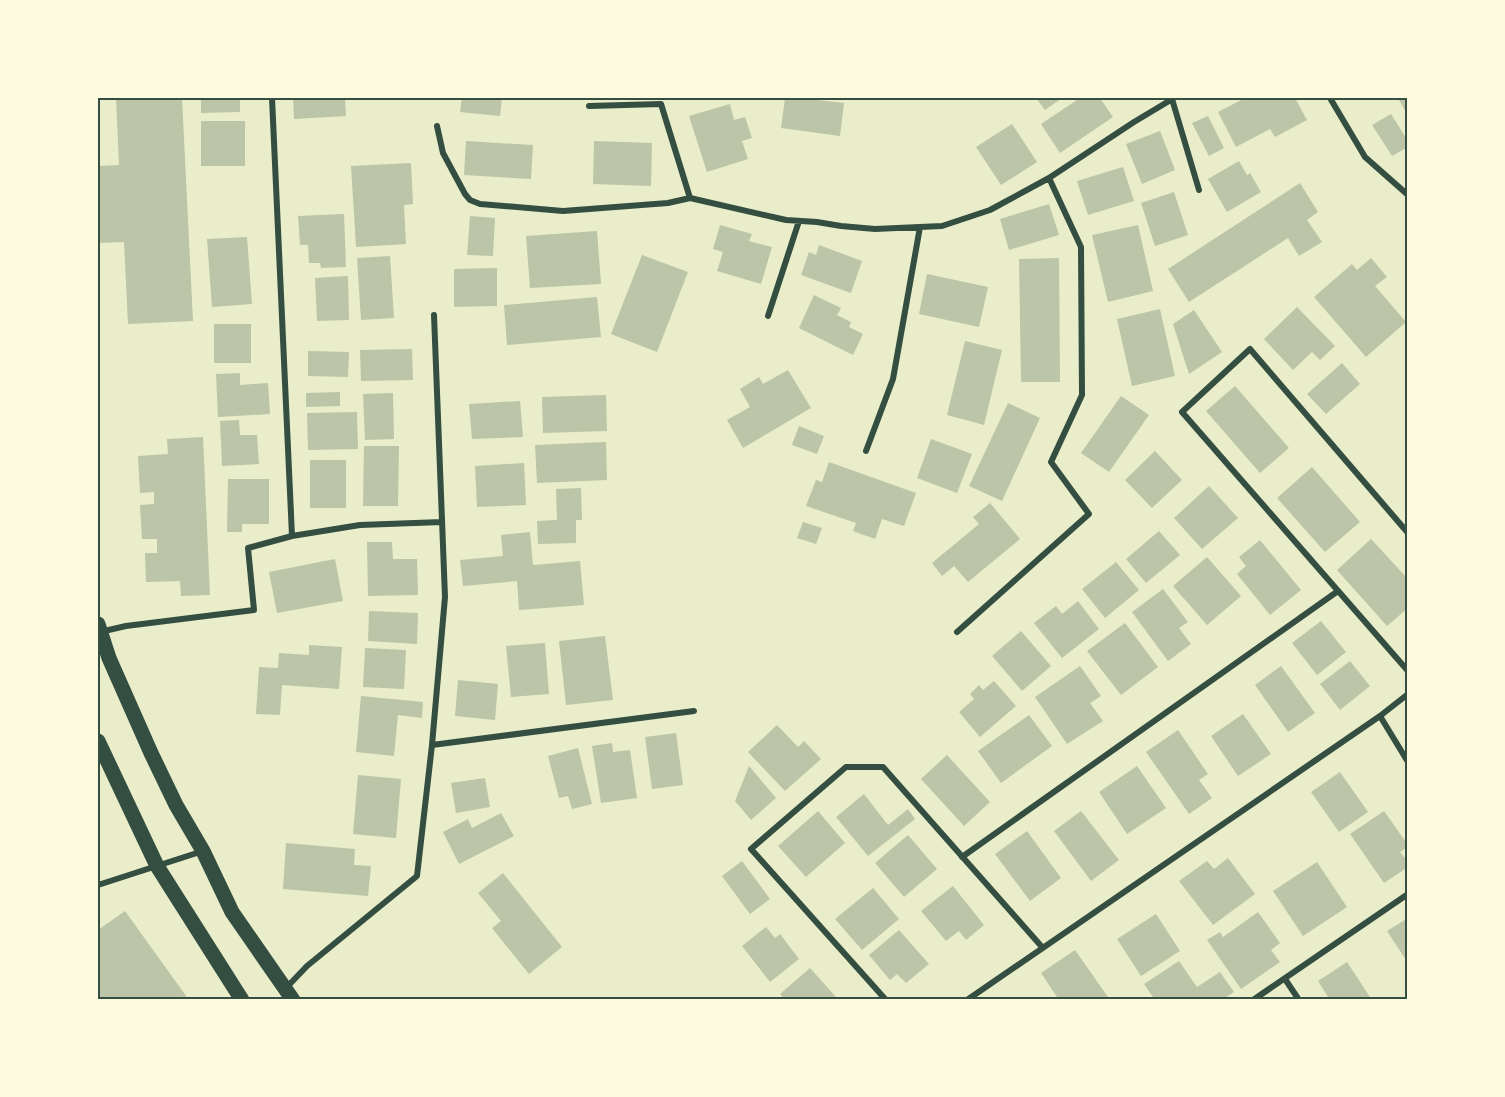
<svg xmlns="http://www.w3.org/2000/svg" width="1505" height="1097" viewBox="0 0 1505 1097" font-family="Rubik,sans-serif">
<rect width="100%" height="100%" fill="#e9edc9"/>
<path fill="#bcc5a7" d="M 116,98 L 182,98 L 193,321 L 128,324 L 124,242 L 98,243 L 98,166 L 119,165 Z
M 201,98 L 240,98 L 240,112 L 201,113 Z
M 293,98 L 345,98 L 346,116 L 294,119 Z
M 462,98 L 502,98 L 500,116 L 460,112 Z
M 785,98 L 798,98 L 844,103 L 840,136 L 781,128 Z
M 1036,98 L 1062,98 L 1045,110 Z
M 1080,98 L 1100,98 L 1113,117 L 1060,153 L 1041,124 Z
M 1245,98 L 1295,98 L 1307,120 L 1275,137 L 1270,129 L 1236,147 L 1218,112 Z
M 1398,98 L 1408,98 L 1408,116 Z
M 730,104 L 734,120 L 745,117 L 752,138 L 742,141 L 748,159 L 707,172 L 689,116 Z
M 1391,114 L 1408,141 L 1408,147 L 1392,156 L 1372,125 Z
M 1208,116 L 1224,148 L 1209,156 L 1192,123 Z
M 201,121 L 245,121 L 245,166 L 201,166 Z
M 1012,124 L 1037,162 L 1001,185 L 976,147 Z
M 1160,131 L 1175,170 L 1142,184 L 1126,144 Z
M 466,141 L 533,145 L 531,179 L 464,175 Z
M 594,141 L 652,143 L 651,186 L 593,184 Z
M 1239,161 L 1247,175 L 1250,173 L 1261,192 L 1227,212 L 1208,179 Z
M 411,163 L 413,204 L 404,205 L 406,244 L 356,247 L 351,166 Z
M 1123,167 L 1134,201 L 1088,215 L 1077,181 Z
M 1300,183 L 1318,212 L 1307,220 L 1322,242 L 1299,256 L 1288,238 L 1189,302 L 1168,269 Z
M 1174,192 L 1188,235 L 1155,246 L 1141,203 Z
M 1049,204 L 1059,235 L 1009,250 L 1000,219 Z
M 344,214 L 346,267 L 321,268 L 320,263 L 309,263 L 308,245 L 300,245 L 298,216 Z
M 470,216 L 495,218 L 493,256 L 467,255 Z
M 720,225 L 752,234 L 749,241 L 772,247 L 761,284 L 717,271 L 723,252 L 713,249 Z
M 1138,225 L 1153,291 L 1108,302 L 1092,235 Z
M 597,231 L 601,284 L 530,288 L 526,236 Z
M 247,237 L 252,304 L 212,307 L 207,239 Z
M 819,245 L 862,261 L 851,293 L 801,275 L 809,252 L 816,255 Z
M 642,255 L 688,272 L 657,352 L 611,334 Z
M 390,256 L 394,318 L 361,320 L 357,258 Z
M 1059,258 L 1060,382 L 1021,382 L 1019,259 Z
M 1371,258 L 1387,277 L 1375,286 L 1406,322 L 1366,357 L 1314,297 L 1352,264 L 1357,270 Z
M 497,268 L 497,306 L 454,307 L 454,269 Z
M 927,274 L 988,287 L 979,327 L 919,314 Z
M 348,276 L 349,320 L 317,321 L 315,278 Z
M 814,295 L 841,308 L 837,315 L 851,322 L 849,327 L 863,334 L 853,355 L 799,328 Z
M 597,297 L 601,337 L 507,345 L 504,305 Z
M 1297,307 L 1335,346 L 1320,360 L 1312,352 L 1293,370 L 1264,339 Z
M 1160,309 L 1175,376 L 1132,386 L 1117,319 Z
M 1194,310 L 1222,352 L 1189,374 L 1173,324 Z
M 214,324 L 251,324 L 251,363 L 214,363 Z
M 965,341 L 1002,350 L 984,425 L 947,415 Z
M 412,349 L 413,380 L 361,381 L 360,350 Z
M 308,351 L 349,352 L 348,377 L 308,376 Z
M 1342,363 L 1360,384 L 1326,414 L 1307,394 Z
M 788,370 L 811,408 L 743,448 L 727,420 L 750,407 L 740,389 L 759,377 L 763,384 Z
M 240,373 L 240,385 L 268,383 L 270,414 L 218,417 L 216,374 Z
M 1235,386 L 1289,448 L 1260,473 L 1206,411 Z
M 340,392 L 340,406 L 306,407 L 306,393 Z
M 393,393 L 394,439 L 365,440 L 363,394 Z
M 606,395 L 607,431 L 543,433 L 542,397 Z
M 1121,396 L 1149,415 L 1109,472 L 1081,453 Z
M 520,401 L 523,437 L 472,439 L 469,404 Z
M 1008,403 L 1040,418 L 1002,501 L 969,486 Z
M 357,412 L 358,449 L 308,450 L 307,413 Z
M 239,420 L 240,435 L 257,435 L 259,464 L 222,466 L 220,421 Z
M 799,426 L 824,436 L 817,454 L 792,445 Z
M 203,437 L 210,595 L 181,596 L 180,581 L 146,582 L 145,553 L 157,553 L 157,539 L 142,539 L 140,505 L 154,504 L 154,492 L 140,493 L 138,456 L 168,454 L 167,439 Z
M 931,439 L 972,454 L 957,493 L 917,478 Z
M 606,442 L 607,480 L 537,483 L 535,445 Z
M 364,446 L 399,446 L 398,506 L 363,506 Z
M 1155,451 L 1182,480 L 1152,508 L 1125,480 Z
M 310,460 L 346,460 L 346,508 L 310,508 Z
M 829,462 L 916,493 L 904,526 L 882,519 L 875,539 L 853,531 L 856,523 L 806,506 L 816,480 L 822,482 Z
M 524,463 L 526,505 L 477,507 L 475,466 Z
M 1312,467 L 1360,522 L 1325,552 L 1277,498 Z
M 228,479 L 269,479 L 269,524 L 242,524 L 242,532 L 227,532 Z
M 1209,486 L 1238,518 L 1202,549 L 1174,518 Z
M 581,488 L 582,520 L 576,520 L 576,543 L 538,544 L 537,521 L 557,520 L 556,489 Z
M 990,503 L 1020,539 L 968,582 L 954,566 L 942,576 L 932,563 L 979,524 L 973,517 Z
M 803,522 L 822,528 L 816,544 L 797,538 Z
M 1159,531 L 1180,555 L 1146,583 L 1126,559 Z
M 530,532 L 533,565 L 580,561 L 584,605 L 519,610 L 517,581 L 463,586 L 460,560 L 503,556 L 501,535 Z
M 1371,539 L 1408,579 L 1408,608 L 1387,626 L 1337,570 Z
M 1260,540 L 1301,590 L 1270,615 L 1237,574 L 1246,566 L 1239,557 Z
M 367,542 L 392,542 L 393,559 L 417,559 L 418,595 L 368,596 Z
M 1207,557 L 1241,596 L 1207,625 L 1173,586 Z
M 335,559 L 343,601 L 277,613 L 269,572 Z
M 1116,562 L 1139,590 L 1105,618 L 1082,589 Z
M 1163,589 L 1188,622 L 1179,628 L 1191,644 L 1168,661 L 1132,612 Z
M 1078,601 L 1099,629 L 1062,658 L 1034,623 L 1056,606 L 1062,614 Z
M 369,611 L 418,613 L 417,644 L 368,641 Z
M 1321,621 L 1346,652 L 1317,675 L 1292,643 Z
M 1125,623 L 1158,667 L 1121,695 L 1087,651 Z
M 1021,631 L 1051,666 L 1022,691 L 992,656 Z
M 605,636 L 613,700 L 566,705 L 559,641 Z
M 545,643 L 549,694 L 511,697 L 506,646 Z
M 309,645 L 342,647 L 339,689 L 282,685 L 280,715 L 256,714 L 259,667 L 278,668 L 279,653 L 309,655 Z
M 365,648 L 406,650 L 404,689 L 363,687 Z
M 1350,661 L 1370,686 L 1340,710 L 1320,684 Z
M 1080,666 L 1101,696 L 1090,703 L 1103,721 L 1067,744 L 1035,697 Z
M 1281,666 L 1315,713 L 1288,732 L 1255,685 Z
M 458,680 L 498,684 L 495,720 L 455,716 Z
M 994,681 L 1016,706 L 980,737 L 959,712 L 974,699 L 970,694 L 979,685 L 983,690 Z
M 361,696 L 423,702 L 422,718 L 398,715 L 394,756 L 356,752 Z
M 1243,714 L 1271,754 L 1238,776 L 1211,736 Z
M 1029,715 L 1052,746 L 1001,783 L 978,751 Z
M 777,725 L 798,747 L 804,741 L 821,759 L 785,791 L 748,752 Z
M 1178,730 L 1208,774 L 1199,780 L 1212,798 L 1189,814 L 1146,752 Z
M 676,733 L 683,785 L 652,789 L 645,737 Z
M 612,743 L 613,752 L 630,750 L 637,798 L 601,803 L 592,746 Z
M 578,748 L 592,804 L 572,809 L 568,796 L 559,798 L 548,756 Z
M 947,755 L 990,802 L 964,826 L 921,779 Z
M 749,766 L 776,798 L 751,820 L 735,801 Z
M 1137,766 L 1166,808 L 1127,834 L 1099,792 Z
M 1340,772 L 1368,812 L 1339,832 L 1311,792 Z
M 358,775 L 401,779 L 396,838 L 353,834 Z
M 485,778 L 490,807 L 456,813 L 451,783 Z
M 864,794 L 888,825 L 908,809 L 915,819 L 868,856 L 836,817 Z
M 818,811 L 845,843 L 806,877 L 778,846 Z
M 1081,811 L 1119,860 L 1091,881 L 1054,831 Z
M 1384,811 L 1408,845 L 1408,847 L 1400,852 L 1408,862 L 1408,867 L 1384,883 L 1350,834 Z
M 501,813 L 514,836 L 459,864 L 443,832 L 468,819 L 472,828 Z
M 1027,831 L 1061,878 L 1030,901 L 995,854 Z
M 908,835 L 937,869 L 904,897 L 875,863 Z
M 286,843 L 355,849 L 354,865 L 371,866 L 368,896 L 283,889 Z
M 1228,858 L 1255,894 L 1213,925 L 1179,881 L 1207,861 L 1214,869 Z
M 742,861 L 770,899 L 750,914 L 722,876 Z
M 1317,862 L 1347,907 L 1303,936 L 1273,891 Z
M 503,873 L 562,947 L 529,974 L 492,928 L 501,921 L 478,893 Z
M 953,886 L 984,925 L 966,940 L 959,931 L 946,941 L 921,911 Z
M 873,888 L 899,919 L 862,950 L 835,919 Z
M 125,911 L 189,1000 L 98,1000 L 98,930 Z
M 1258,912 L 1280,943 L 1271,950 L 1280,962 L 1241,989 L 1207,940 L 1220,932 L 1223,937 Z
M 1156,914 L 1180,951 L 1141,976 L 1117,939 Z
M 1408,918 L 1408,963 L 1387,931 Z
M 766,927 L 775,938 L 780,934 L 799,959 L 770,982 L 742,946 Z
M 899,930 L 929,964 L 906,983 L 897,974 L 890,980 L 869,955 Z
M 1075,950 L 1108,997 L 1105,1000 L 1059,1000 L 1041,973 Z
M 1179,961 L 1197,987 L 1220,972 L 1234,992 L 1222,1000 L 1155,1000 L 1144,984 Z
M 1347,962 L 1372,1000 L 1330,1000 L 1318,981 Z
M 810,968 L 836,997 L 833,1000 L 785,1000 L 780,994 Z"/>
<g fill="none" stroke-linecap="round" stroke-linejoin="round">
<path stroke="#344e41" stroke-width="6" d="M 272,98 L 292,536 L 360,525 L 442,522
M 1330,98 L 1365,157 L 1408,195
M 1172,99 L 1199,190
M 589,106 L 661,104 L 690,198 L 786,220 L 817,222 L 841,226 L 875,229 L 942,226 L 990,210 L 1049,178 L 1134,122 L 1174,98
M 437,126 L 443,153 L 465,194 L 470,200 L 480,204 L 563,211 L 668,203 L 690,198
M 768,316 L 799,221
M 866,451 L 893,379 L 920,227
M 1408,533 L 1250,349 L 1182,412 L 1408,671
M 100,632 L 126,626 L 254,610 L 248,548 L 292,536
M 957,632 L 1089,514 L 1051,462 L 1082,395 L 1081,247 L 1049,178
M 1380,716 L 1408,762
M 432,745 L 694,711
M 962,857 L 1338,591
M 98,885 L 203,851
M 1285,979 L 1299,1000
M 287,987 L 307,966 L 417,876 L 432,745 L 445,597 L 434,315
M 886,1000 L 751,849 L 846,767 L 883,767 L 1042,947
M 967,1000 L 1380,716 L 1408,694
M 1253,1000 L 1408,894"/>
<path stroke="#344e41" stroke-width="15" d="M 98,624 L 109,658 L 151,753 L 176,805 L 203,851 L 232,912 L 293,1000
M 98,741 L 157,866 L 242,1000"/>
</g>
<rect width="1505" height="1097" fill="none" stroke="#fefae0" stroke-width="198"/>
<rect x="99" y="99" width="1307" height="899" fill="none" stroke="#344e41" stroke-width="2"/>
</svg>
